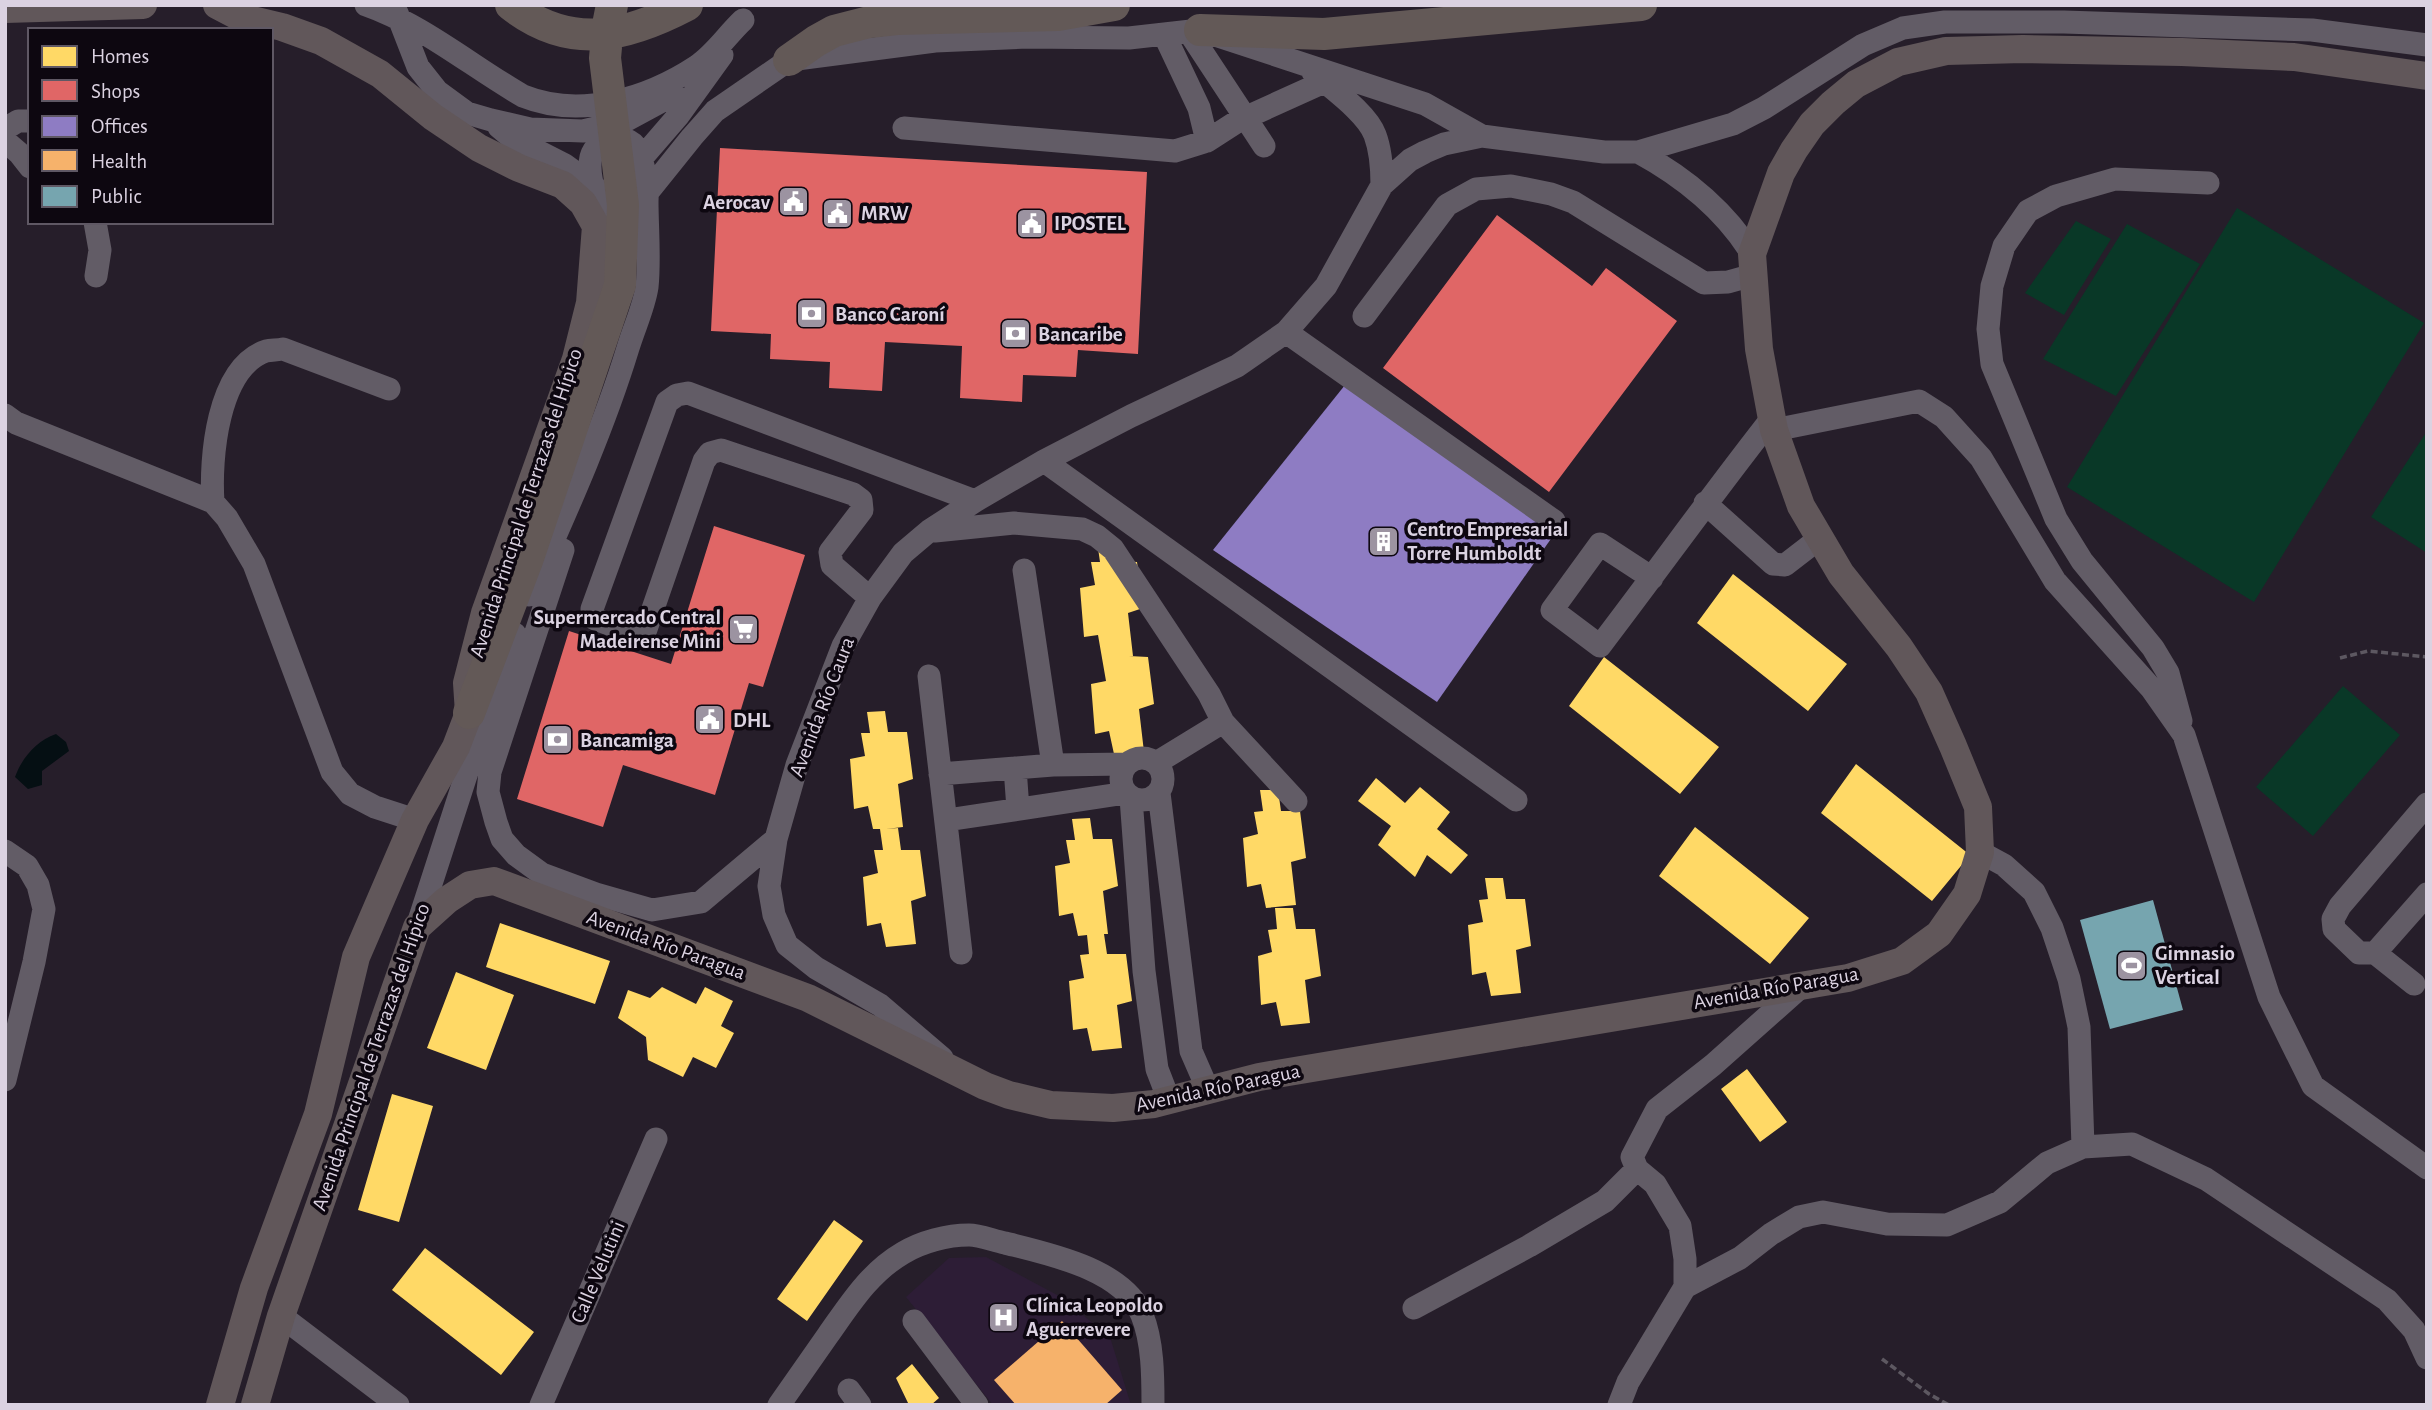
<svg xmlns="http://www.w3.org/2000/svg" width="2432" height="1410" viewBox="0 0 2432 1410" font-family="'Alegreya Sans',sans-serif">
<rect width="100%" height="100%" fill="#261e2a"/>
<path fill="#2d1d36" d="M 986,1257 L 1059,1296 L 1110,1337 L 1131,1405 L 993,1405 L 906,1297 L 949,1258 Z"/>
<path fill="#093827" d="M 2237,208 L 2424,323 L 2254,602 L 2067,487 Z
M 2076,221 L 2111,239 L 2064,315 L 2025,293 Z
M 2127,224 L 2200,264 L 2116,396 L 2043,359 Z
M 2427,431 L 2427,553 L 2371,517 Z
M 2343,686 L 2400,735 L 2313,836 L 2256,787 Z"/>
<path fill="#050f13" d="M 56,734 L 66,742 L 69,751 L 42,771 L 42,785 L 28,789 L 15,777 C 22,758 36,741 56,734 Z"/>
<path fill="#ffd966" d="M 1097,541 L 1118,561 L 1137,562 L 1143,608 L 1128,613 L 1133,656 L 1129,656 L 1148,657 L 1154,704 L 1139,709 L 1144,752 L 1114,754 L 1109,731 L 1095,734 L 1091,684 L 1106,681 L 1098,635 L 1084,637 L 1080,588 L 1095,585 L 1091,562 L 1100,562 Z
M 1733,574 L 1847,664 L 1808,711 L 1697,623 Z
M 1604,657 L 1719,747 L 1680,794 L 1569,706 Z
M 885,711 L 888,732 L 907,732 L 913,779 L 898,784 L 903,827 L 886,829 L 898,828 L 901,850 L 920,850 L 926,896 L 911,901 L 916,944 L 886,947 L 881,923 L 867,926 L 863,877 L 878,873 L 874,850 L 883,850 L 880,829 L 873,829 L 868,806 L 854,809 L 850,759 L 865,756 L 861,733 L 870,733 L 867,712 Z
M 1856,764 L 1970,855 L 1932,901 L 1821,813 Z
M 1376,778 L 1405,803 L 1420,787 L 1450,812 L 1437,829 L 1468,855 L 1451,874 L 1427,855 L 1415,877 L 1378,845 L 1391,826 L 1358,801 Z
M 1260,790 L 1278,790 L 1281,811 L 1300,811 L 1306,858 L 1291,862 L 1296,905 L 1266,908 L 1261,884 L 1247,887 L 1243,838 L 1258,834 L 1254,812 L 1263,811 Z
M 1090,818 L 1093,839 L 1112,839 L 1118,886 L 1103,891 L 1108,934 L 1104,934 L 1107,954 L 1126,954 L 1132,1001 L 1117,1005 L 1122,1048 L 1092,1051 L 1087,1028 L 1073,1030 L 1069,981 L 1084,978 L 1080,955 L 1089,954 L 1087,935 L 1078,936 L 1073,913 L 1059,916 L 1055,866 L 1070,863 L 1066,840 L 1075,840 L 1072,819 Z
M 1695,827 L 1809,918 L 1770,964 L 1659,876 Z
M 1485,878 L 1503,878 L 1506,899 L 1525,899 L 1531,946 L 1516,950 L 1521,993 L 1491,996 L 1486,972 L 1472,975 L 1468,925 L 1483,922 L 1479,900 L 1488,899 Z
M 1275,908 L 1293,908 L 1296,929 L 1315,929 L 1321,976 L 1305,980 L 1310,1023 L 1281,1026 L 1276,1002 L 1261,1005 L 1258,956 L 1272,952 L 1268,930 L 1277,929 Z
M 500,923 L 610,961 L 595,1004 L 486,967 Z
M 456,972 L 514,995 L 486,1070 L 427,1048 Z
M 662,987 L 696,1004 L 705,987 L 733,1001 L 721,1026 L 734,1033 L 716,1068 L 693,1057 L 683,1077 L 648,1060 L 646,1037 L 618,1018 L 628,990 L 650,998 Z
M 1747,1069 L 1787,1122 L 1760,1142 L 1721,1089 Z
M 392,1094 L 433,1106 L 399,1222 L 358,1210 Z
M 834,1220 L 863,1241 L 807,1321 L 777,1299 Z
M 425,1248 L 534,1332 L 501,1375 L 392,1290 Z
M 912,1364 L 939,1398 L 931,1405 L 909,1405 L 896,1378 Z"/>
<path fill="#e06666" d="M 720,148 L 1147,172 L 1138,354 L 1078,350 L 1076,377 L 1023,375 L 1022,402 L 960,398 L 962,346 L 885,342 L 882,391 L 829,388 L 830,362 L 770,359 L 771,334 L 711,331 Z
M 1497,215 L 1592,286 L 1606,268 L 1677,321 L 1549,492 L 1383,368 Z
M 714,526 L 805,555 L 763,687 L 749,683 L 715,795 L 623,765 L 603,827 L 517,799 L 569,631 L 671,664 Z"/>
<path fill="#8e7cc3" d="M 1345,385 L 1368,392 L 1555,533 L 1437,702 L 1213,550 Z"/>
<path fill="#f6b26b" d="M 1062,1321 L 1122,1390 L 1105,1405 L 1016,1405 L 994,1380 Z"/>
<path fill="#76a5af" d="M 2153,900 L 2183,1010 L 2110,1029 L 2080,920 Z"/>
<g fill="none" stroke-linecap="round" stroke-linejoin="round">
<path stroke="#5d5861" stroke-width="3.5" stroke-dasharray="7 3.5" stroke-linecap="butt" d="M 2340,658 L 2368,651 L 2427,657
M 1882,1359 L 1929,1394 L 1949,1405"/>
<path stroke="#625c66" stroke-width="23" d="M 366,5 C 423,25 471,66 523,96 C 580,119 647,99 697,66 C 715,54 727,35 743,20
M 397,13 L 418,67 L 437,91 L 467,113 L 491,120 L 530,129 L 583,131 L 625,121 L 675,94
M 1189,32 L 1264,146
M 1313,72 C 1331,88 1367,113 1375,135 C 1381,151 1382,169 1382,185
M 499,127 L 512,138 L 565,165 L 594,186
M 904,128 L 1175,151 L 1207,141 L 1199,108 L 1164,34
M 5,129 L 18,121 L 30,121
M 5,141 L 19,153 L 30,167
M 1207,141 L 1238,121 L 1324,82
M 1638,152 C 1684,177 1724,209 1752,254
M 640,160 L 678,116 L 722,55
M 647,193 L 692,137 L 715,111 L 789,60 L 935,41 L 1027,37 L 1129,38 L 1200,30 L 1425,104 L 1482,136 L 1604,152 L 1638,152 L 1733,124 L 1764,108 L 1863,45 L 1903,28 L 1945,22 L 2064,22 L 2312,30 L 2427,45
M 95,222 L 100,250 L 96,276
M 1364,316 L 1447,205 L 1476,189 L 1511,186 L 1551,194 L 1573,202 L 1704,283 L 1728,282 L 1753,275
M 1286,332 L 1554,521
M 5,415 L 16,423 L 213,502 L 227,518 L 254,564 L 332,772 L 350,794 L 375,807 L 415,820
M 1774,430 L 1919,401 L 1944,417 L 1981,458 L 2055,581 L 2151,688 L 2184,735 L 2269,997 L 2313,1086 L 2427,1168
M 1044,461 L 1516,800
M 213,502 C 210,459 217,368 266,351 C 271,350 278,350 283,349 L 389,389
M 1705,503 L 1773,564 L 1785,565 L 1820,538
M 935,531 L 1014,523 L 1082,529 L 1097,536 L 1113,549 L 1209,694 L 1223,722 L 1296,801
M 563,550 L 490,772 L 488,792 L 496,822 L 502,839 L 516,855 L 542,874 L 596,894 L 652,910 L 701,902 L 776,839
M 1024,570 L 1053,765
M 1652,578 L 1600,544 L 1552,610 L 1600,646 C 1658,570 1713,493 1772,418
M 529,595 C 565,514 602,433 628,348 C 634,328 644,307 647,287 C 650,259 647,229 647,201 C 648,186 644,163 637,149 C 627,131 596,137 591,157 C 586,179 601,207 604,230
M 870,598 L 832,565 L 830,552 L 862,510 L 861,500 L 853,494 L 721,450 L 710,453 L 704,461 L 645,632 L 639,635 L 595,619 L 592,609 L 667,402 L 677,395 L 688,393 L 975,501
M 929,676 L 961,953
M 2181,721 L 2168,673 L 2153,648 L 2082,561 L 2056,519 L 1992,364 L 1988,329 L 1992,286 L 2004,246 L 2028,211 L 2056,196 L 2115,179 L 2208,183
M1121 779a21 21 0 1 1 42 0a21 21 0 1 1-42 0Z
M 1156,763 L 1223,722
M 1015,768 L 1018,809
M 940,774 L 1053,765 L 1127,764
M 1159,793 L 1191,1051 L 1208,1090
M 1131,798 L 1144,971 L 1157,1069 L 1169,1100
M 947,820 L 1126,793
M 5,851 L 27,866 L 38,885 L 44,909 L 34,962 L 5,1080
M 1980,852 L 2004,865 L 2034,892 L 2052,928 L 2069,979 L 2079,1027 L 2083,1147
M 417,927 L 470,763 L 515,634
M 2375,953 L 2359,953 L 2334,929 L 2333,919 L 2340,906 L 2427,804
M 2414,984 L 2375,953 L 2427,894
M 942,1058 L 880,1005 L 816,968 L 787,945 L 774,915 L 769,886 L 776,839 L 797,765 L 843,646 L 870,598 L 903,553 L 929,531 L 975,501 L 1044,461 L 1131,416 L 1237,366 L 1286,332 L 1326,286 L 1382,185 L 1410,160 L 1425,152 L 1444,144 L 1482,136
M 1685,1287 L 1740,1258 L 1771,1234 L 1799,1217 L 1823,1212 L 1887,1224 L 1947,1225 L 2000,1202 L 2047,1163 L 2083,1147 L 2132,1144 L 2206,1179 L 2387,1300 L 2414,1330 L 2427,1358
M 1414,1308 L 1529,1246 L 1605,1201 L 1637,1169
M 281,1316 L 398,1405
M 914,1321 L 977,1405
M 849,1390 L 860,1405
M 541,1405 L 656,1139
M 779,1405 C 796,1381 812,1358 828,1335 C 850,1304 869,1273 903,1253 C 921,1242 947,1235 969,1235 C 980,1235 994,1241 1005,1243 C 1049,1254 1123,1269 1142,1315 C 1153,1342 1153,1377 1153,1405
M 1619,1405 L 1628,1382 L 1685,1287 L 1685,1259 L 1680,1226 L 1655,1184 L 1637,1169 L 1632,1157 L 1657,1109 L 1713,1065 L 1803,985"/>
<path stroke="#61575a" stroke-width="28" d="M 217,5 L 240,17 L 282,27 L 321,41 L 380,74 L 433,117 L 479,148 L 519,168 L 563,185 L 583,203 L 596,226 L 590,303 L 576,359 L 485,613 L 467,683 L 469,713 L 456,747 L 415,820 L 356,957 L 318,1114 L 254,1288 L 220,1405
M 5,9 L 143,5
M 255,1405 L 281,1316 L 417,927 L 447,900 L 470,885 L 494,881 L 808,998 L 985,1086 L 1009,1095 L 1051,1105 L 1113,1108 L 1154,1104 L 1259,1077 L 1848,978 L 1902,961 L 1939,934 L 1967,894 L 1980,852 L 1978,807 L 1953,746 L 1929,692 L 1899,647 L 1841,574 L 1801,506 L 1774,430 L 1759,349 L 1752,254 L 1781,173 L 1794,150 L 1812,124 L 1833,103 L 1856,84 L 1898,62 L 1946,51 L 2023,49 L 2182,52 L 2294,57 L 2427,76"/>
<path stroke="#635957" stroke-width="32" d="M 511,5 C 570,51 626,37 687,5
M 1200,30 L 1324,34 L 1641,5
M 789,60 L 816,41 L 834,31 L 869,22 L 897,19 L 1058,15 L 1114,5
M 469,713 L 528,558 L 620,285 L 623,205 L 605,58 L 608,25 L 612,5"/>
</g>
<defs>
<symbol id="civic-square" viewBox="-11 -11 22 22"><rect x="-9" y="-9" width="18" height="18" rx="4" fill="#9c93a1" stroke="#0d0710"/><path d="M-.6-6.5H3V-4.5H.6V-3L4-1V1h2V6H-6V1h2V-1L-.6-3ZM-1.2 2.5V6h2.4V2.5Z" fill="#fff"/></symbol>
<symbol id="bank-square" viewBox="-11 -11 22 22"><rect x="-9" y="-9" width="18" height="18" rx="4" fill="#9c93a1" stroke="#0d0710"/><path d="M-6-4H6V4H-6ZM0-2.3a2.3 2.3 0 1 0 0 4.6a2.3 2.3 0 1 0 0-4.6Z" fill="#fff"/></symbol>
<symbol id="building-square" viewBox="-11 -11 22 22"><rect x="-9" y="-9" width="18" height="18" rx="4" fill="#9c93a1" stroke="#0d0710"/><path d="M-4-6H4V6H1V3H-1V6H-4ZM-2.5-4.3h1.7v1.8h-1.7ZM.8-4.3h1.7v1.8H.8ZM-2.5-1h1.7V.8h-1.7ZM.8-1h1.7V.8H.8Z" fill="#fff"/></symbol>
<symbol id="supermarket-square" viewBox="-11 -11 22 22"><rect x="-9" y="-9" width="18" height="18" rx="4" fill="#9c93a1" stroke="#0d0710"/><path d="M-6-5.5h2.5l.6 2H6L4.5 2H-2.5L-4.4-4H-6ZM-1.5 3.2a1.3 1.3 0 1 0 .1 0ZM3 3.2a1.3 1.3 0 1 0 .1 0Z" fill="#fff"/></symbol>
<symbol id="stadium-square" viewBox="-11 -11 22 22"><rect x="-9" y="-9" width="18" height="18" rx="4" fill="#9c93a1" stroke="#0d0710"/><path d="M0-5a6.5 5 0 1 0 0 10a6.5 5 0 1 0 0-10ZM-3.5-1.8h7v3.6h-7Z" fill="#fff"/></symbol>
<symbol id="hospital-square" viewBox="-11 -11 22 22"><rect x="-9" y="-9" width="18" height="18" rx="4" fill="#9c93a1" stroke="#0d0710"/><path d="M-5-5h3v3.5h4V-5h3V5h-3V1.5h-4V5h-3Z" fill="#fff"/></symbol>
</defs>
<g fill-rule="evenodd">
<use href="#civic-square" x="776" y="184" width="35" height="35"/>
<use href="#civic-square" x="820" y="196" width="35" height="35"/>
<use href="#civic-square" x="1014" y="206" width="35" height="35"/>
<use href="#bank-square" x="794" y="296" width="35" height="35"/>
<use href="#bank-square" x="998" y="316" width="35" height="35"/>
<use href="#building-square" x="1366" y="524" width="35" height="35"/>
<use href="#supermarket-square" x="726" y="612" width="35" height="35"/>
<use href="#civic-square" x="692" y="702" width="35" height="35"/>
<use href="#bank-square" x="540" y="722" width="35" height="35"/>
<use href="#stadium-square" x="2114" y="948" width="35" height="35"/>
<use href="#hospital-square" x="986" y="1300" width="35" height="35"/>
</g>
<g text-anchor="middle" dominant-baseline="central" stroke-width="7" stroke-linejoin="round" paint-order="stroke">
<g font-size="21" font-weight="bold" fill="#dbd2e1" stroke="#0d0710" text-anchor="start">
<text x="770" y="202" text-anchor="end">Aerocav</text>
<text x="861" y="213">MRW</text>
<text x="1054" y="223">IPOSTEL</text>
<text x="835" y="314">Banco Caroní</text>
<text x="1038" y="334">Bancaribe</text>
<text x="1407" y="529">Centro Empresarial<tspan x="1407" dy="24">Torre Humboldt</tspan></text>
<text x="721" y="617" text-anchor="end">Supermercado Central<tspan x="721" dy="24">Madeirense Mini</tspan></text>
<text x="733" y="720">DHL</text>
<text x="580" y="740">Bancamiga</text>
<text x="2155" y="953">Gimnasio<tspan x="2155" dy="24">Vertical</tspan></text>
<text x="1026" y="1305">Clínica Leopoldo<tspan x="1026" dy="24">Aguerrevere</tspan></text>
</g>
<g font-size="21" fill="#dbd2e1" stroke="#0d0710">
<text transform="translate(526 503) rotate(-72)">Avenida Principal de Terrazas del Hípico</text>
<text transform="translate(822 707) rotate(-69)">Avenida Río Caura</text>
<text transform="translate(666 945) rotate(20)">Avenida Río Paragua</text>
<text transform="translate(1776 988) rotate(-10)">Avenida Río Paragua</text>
<text transform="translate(371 1057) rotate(-71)">Avenida Principal de Terrazas del Hípico</text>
<text transform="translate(1218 1088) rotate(-12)">Avenida Río Paragua</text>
<text transform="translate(598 1272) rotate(-67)">Calle Velutini</text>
</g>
</g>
<rect width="2432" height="1410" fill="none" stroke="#dbd2e1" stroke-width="14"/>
<rect x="28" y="28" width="245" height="196" fill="#0d0710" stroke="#5f5864" stroke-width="2"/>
<rect x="42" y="46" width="35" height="21" fill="#ffd966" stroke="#5f5864" stroke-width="2"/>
<text x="91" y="63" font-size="21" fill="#dbd2e1">Homes</text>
<rect x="42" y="80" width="35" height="21" fill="#e06666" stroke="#5f5864" stroke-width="2"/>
<text x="91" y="98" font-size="21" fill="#dbd2e1">Shops</text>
<rect x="42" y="116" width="35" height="21" fill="#8e7cc3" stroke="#5f5864" stroke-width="2"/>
<text x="91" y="133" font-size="21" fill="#dbd2e1">Offices</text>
<rect x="42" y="150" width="35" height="21" fill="#f6b26b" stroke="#5f5864" stroke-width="2"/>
<text x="91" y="168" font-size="21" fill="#dbd2e1">Health</text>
<rect x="42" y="186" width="35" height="21" fill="#76a5af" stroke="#5f5864" stroke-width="2"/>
<text x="91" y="203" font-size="21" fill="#dbd2e1">Public</text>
</svg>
